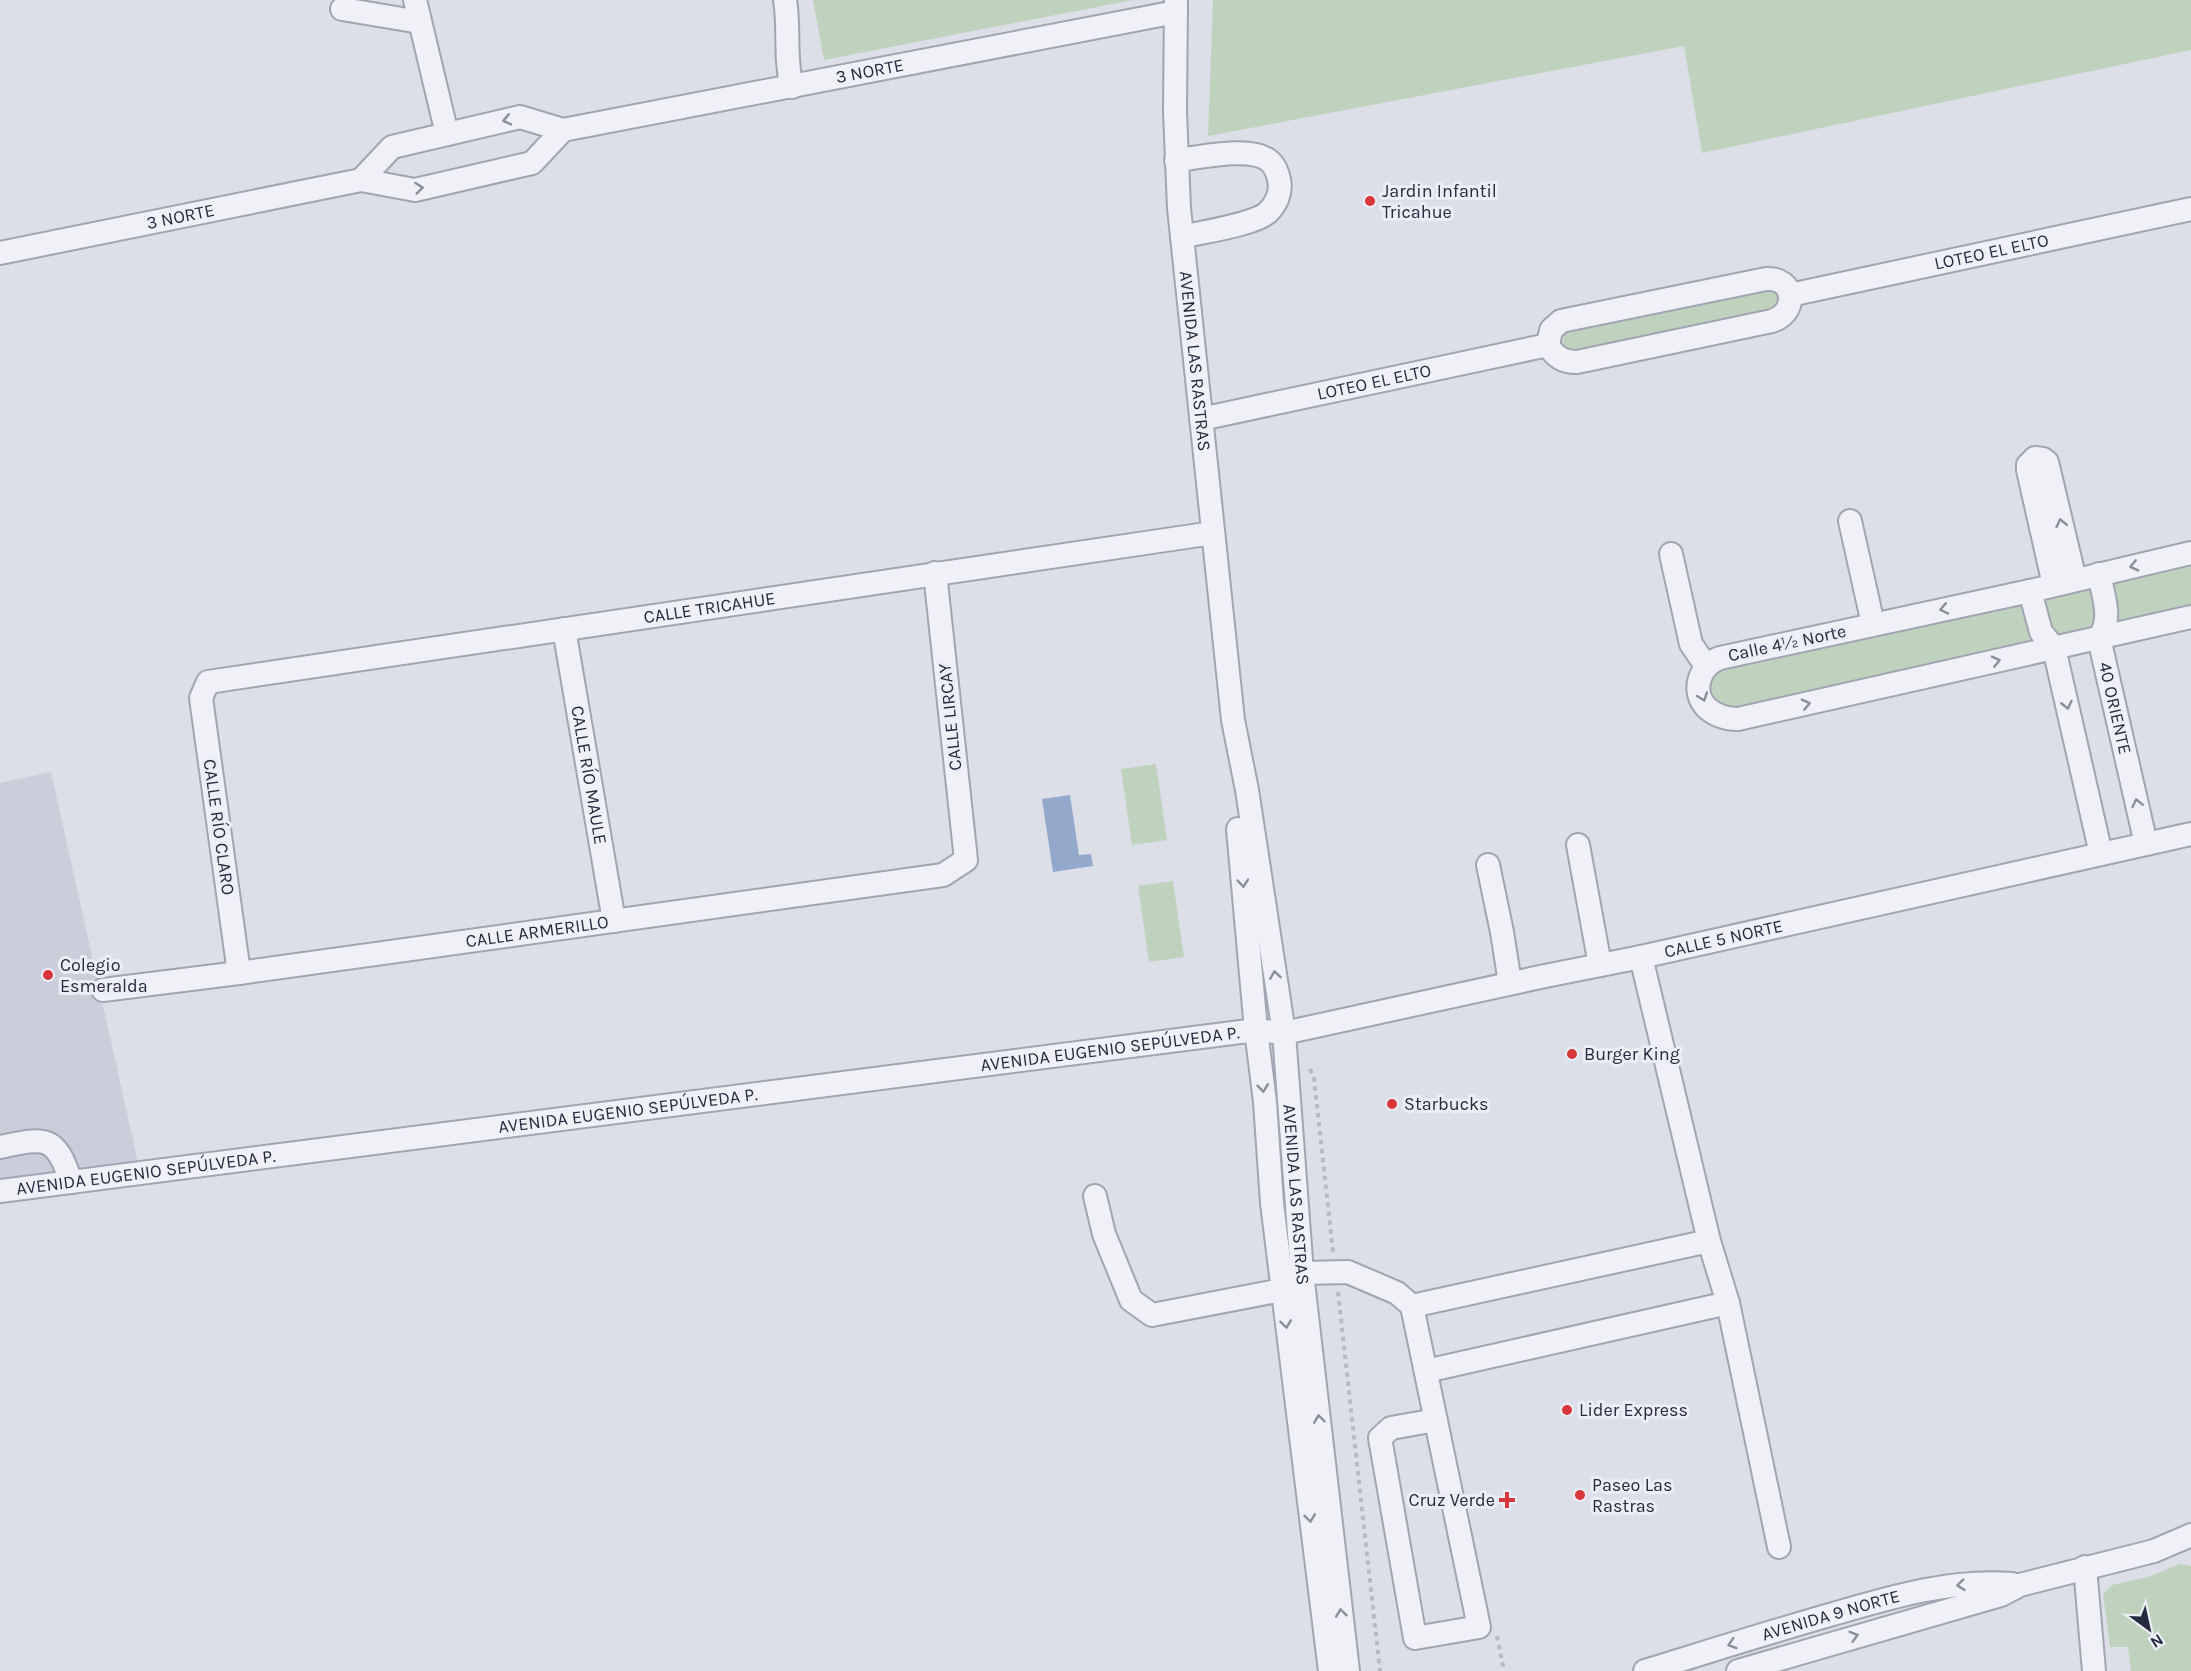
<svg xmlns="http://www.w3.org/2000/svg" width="2191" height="1671" viewBox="0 0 2191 1671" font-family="Karla,sans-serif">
<rect width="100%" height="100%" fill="#dcdfe8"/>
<path fill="#caceda" d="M 51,772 L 139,1167 L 0,1184 L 0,783 Z"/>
<path fill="#bfd2bd" d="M 813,0 L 1133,0 L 824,60 Z
M 1213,0 L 2191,0 L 2191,50 L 1702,153 L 1684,46 L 1208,136 Z
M 1767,291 L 1774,293 L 1777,296 L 1778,304 L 1771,310 L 1574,351 L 1566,349 L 1562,342 L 1566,332 L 1571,330 Z
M 2191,561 L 2191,611 L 1748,708 L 1727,709 L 1717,705 C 1709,692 1709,684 1714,670 Z
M 1156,764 L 1167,840 L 1132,845 L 1121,769 Z
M 1173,881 L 1184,957 L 1149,962 L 1138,886 Z
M 2180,1564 L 2191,1566 L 2191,1671 L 2131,1671 L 2128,1647 L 2110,1647 L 2103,1594 L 2112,1585 L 2148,1577 Z"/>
<path fill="#94a8cb" d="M 1070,795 L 1079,855 L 1091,854 L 1093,866 L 1053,872 L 1042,799 Z"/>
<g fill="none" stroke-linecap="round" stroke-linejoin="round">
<defs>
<g id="minor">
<path d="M 415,0 L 447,134"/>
<path d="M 785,0 C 790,30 784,57 792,87"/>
<path id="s1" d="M 1176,0 L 1175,112 L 1179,208 L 1233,720 L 1247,790 L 1284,1033 L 1302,1273 L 1348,1671"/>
<path d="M 342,9 L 420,22"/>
<path d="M 1176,160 C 1199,158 1249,146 1268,160 C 1274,164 1278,173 1279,180 C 1282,192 1276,205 1267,213 C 1252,225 1202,232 1182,237"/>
<path id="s2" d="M 361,180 L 392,147 L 520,117 L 563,130 L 1176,12"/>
<path id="s3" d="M 0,253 L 361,180 L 415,190 L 532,163 L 563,130"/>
<path d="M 1766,279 C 1795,277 1799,312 1772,321 L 1577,362 C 1563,362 1555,357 1548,345 L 1551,330 L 1561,321 Z"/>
<path id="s4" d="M 1790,295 L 2191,209"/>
<path id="s5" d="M 1201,419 L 1548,345"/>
<path d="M 1850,521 L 1873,624"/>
<path d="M 2191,553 L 2030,591 L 1720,658 C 1700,665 1690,691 1707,708 C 1716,716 1727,719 1738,719 L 2191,617"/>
<path d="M 1671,554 L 1691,644 L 1706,666"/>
<path id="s6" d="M 2099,574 C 2103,596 2113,618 2099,638 L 2146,844"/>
<path d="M 2054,585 L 2028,470 L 2028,465 L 2035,458 L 2043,459 L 2047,462 L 2075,580"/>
<path d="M 2030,591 L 2041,632 L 2054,648 L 2101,854"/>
<path id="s7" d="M 564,629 L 614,921"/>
<path d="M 1238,829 L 1256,1030 L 1265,1102 L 1272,1203 L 1330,1671"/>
<path d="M 1578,845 L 1600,965"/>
<path d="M 1488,865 L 1502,932 L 1510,983"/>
<path d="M 1641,957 L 1709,1241 L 1728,1303 L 1779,1547"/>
<path id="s8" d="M 239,973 L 201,698 L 208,682 L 1213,533"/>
<path id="s9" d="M 103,990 L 239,973 L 943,875 L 966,860 L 935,573"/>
<path d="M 0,1147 C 46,1137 56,1135 71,1182"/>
<path id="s10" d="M 0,1191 L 1256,1030 L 1284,1033 L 1545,976 L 1641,957 L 2191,834"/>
<path d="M 1095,1196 L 1104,1234 L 1131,1300 L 1152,1315 L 1282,1290"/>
<path d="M 1302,1273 L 1348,1272 L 1397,1293 L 1412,1306 L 1479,1627 L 1415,1638 L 1380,1438 L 1391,1428 L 1436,1420"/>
<path d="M 1412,1306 L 1709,1241"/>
<path d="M 1426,1371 L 1728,1303"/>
<path d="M 2085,1567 L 2094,1671"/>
<path id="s11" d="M 1645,1671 C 1707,1652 1770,1632 1833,1614 C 1891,1597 1951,1579 2012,1584"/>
<path d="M 1738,1671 L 2001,1595 L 2020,1585 L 2154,1551 L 2191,1535"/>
</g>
</defs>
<use href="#minor" stroke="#a1a5b2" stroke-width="26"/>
<path stroke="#b6bac3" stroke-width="4" stroke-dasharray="4.5 4.5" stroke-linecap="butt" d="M 1310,1069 L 1314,1079 L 1333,1252
M 1338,1292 L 1380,1671
M 1497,1636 L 1504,1671"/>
<use href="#minor" stroke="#eff1f6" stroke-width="22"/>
</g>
<defs><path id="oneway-chevron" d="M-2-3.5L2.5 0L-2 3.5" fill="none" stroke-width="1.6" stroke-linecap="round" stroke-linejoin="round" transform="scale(1.5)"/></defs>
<g stroke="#8a8e9a">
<use href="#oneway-chevron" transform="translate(507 120) rotate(167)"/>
<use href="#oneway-chevron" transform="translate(419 188) rotate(-6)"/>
<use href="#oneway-chevron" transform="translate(2061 523) rotate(-103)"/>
<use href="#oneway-chevron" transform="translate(2134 566) rotate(167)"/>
<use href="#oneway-chevron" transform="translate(1944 609) rotate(168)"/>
<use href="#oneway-chevron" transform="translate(1996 661) rotate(-13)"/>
<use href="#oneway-chevron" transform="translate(1703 697) rotate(70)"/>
<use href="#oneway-chevron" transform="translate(1806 704) rotate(-13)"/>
<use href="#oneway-chevron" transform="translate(2067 705) rotate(77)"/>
<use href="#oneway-chevron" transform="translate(2137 803) rotate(-103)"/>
<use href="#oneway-chevron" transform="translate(1243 883) rotate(85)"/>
<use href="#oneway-chevron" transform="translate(1275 975) rotate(-99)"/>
<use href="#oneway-chevron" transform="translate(1263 1088) rotate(83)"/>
<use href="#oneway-chevron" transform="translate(1286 1324) rotate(83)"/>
<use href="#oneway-chevron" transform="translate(1319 1419) rotate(-97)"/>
<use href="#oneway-chevron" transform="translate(1310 1518) rotate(83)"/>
<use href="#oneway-chevron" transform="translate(1961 1585) rotate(174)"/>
<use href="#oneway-chevron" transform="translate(1341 1613) rotate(-97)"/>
<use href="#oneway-chevron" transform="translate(1854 1636) rotate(-16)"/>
<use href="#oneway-chevron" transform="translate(1732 1644) rotate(163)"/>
</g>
<g fill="#d7363a" stroke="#ebeef5" stroke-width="2">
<circle cx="1370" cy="201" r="6"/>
<circle cx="48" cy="975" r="6"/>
<circle cx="1572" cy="1054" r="6"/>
<circle cx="1392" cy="1104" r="6"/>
<circle cx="1567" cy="1410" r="6"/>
<circle cx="1580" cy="1495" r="6"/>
<path d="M1504 1491h6v6h6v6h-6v6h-6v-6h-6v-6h6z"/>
</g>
<g text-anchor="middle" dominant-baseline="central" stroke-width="6" stroke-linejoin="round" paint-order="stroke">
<g font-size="18" fill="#252b3f" stroke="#ebeef5">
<text stroke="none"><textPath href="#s2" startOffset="534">3 NORTE</textPath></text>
<text stroke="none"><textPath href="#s3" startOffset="184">3 NORTE</textPath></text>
<text stroke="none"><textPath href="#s4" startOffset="206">LOTEO EL ELTO</textPath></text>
<text stroke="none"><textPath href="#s1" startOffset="362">AVENIDA LAS RASTRAS</textPath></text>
<text stroke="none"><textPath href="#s5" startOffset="177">LOTEO EL ELTO</textPath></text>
<text stroke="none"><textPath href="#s8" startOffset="802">CALLE TRICAHUE</textPath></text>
<text transform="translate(1787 643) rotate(-12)">Calle 4½ Norte</text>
<text stroke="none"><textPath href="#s6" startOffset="138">40 ORIENTE</textPath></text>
<text transform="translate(950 717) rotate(-96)">CALLE LIRCAY</text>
<text stroke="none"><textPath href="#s7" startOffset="148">CALLE RÍO MAULE</textPath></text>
<text transform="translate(219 827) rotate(82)">CALLE RÍO CLARO</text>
<text stroke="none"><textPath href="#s9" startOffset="438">CALLE ARMERILLO</textPath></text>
<text stroke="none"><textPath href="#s10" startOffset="1744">CALLE 5 NORTE</textPath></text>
<text stroke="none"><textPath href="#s10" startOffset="1119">AVENIDA EUGENIO SEPÚLVEDA P.</textPath></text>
<text stroke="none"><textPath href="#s10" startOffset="633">AVENIDA EUGENIO SEPÚLVEDA P.</textPath></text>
<text stroke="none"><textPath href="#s10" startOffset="147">AVENIDA EUGENIO SEPÚLVEDA P.</textPath></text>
<text stroke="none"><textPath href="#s1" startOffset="1202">AVENIDA LAS RASTRAS</textPath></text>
<text stroke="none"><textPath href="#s11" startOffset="194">AVENIDA 9 NORTE</textPath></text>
</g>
<g font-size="18" fill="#252b3f" stroke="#ebeef5" text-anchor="start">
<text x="1382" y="191">Jardin Infantil<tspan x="1382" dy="21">Tricahue</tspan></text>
<text x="60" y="965">Colegio<tspan x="60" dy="21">Esmeralda</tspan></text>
<text x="1584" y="1054">Burger King</text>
<text x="1404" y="1104">Starbucks</text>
<text x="1579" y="1410">Lider Express</text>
<text x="1592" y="1485">Paseo Las<tspan x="1592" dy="21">Rastras</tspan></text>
<text x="1495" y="1500" text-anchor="end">Cruz Verde</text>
</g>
</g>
<g transform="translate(2149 1629) rotate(147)" stroke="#ebeef5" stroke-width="4.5" paint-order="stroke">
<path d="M0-4.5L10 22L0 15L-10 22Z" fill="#252b3f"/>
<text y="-9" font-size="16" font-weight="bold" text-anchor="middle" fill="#252b3f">N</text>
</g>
</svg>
